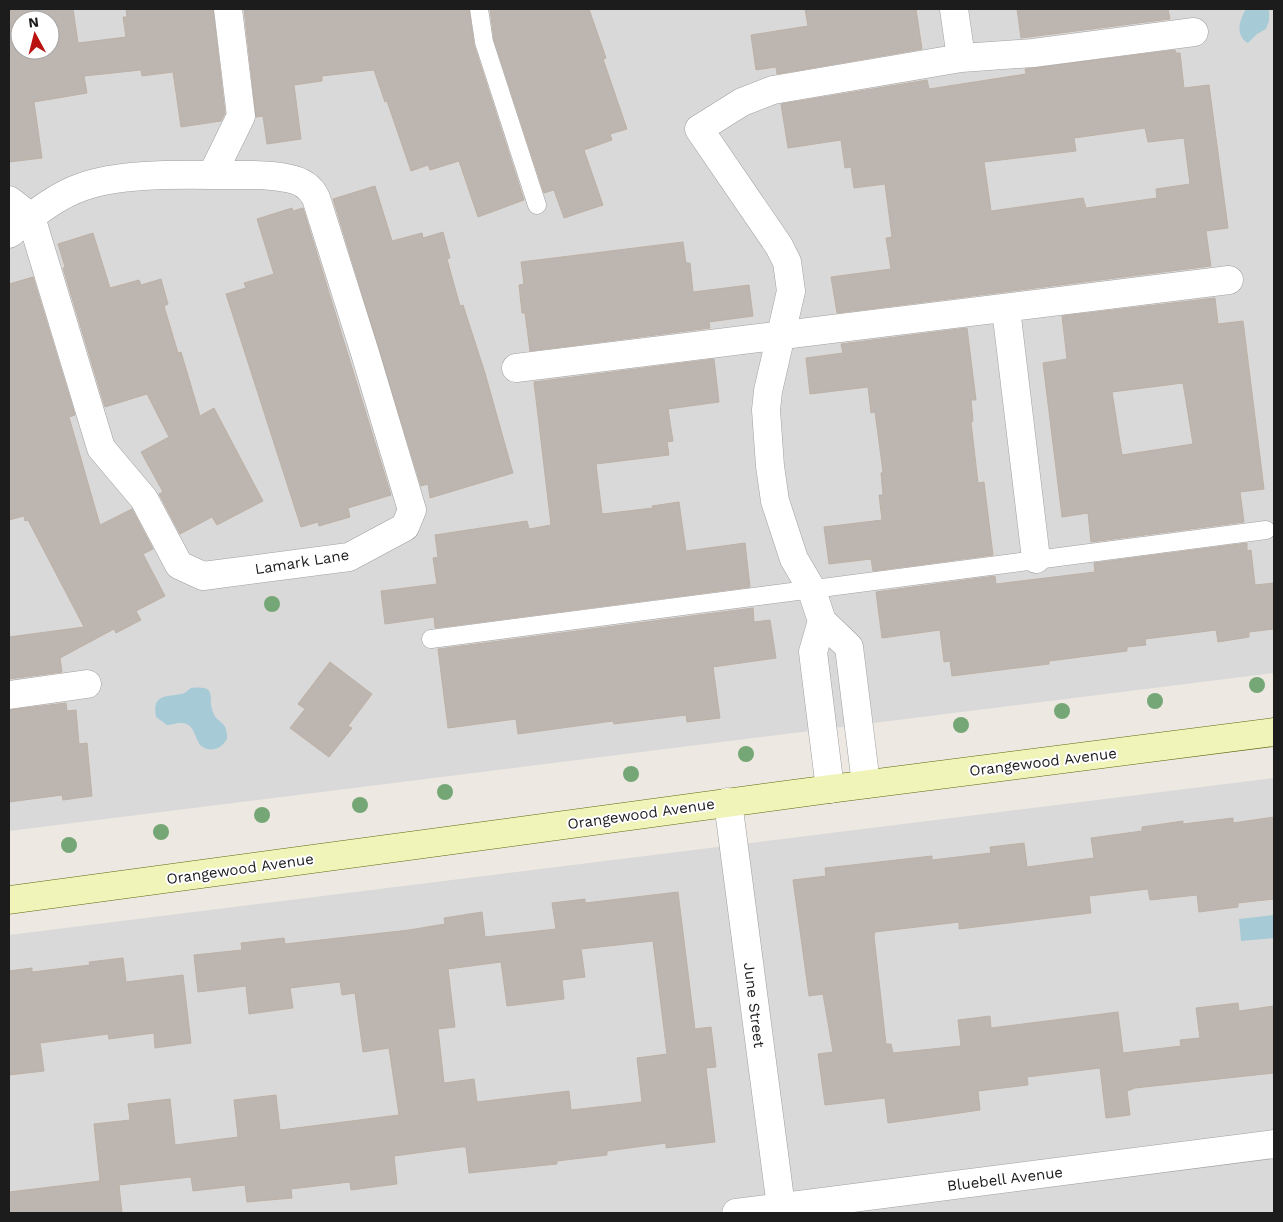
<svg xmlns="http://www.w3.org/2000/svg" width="1283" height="1222" viewBox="0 0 1283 1222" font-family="'Work Sans',sans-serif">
<rect width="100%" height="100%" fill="#ede9e2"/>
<path fill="#dad9d9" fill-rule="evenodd" d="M 9,9 L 1274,9 L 1274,673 L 9,831 ZM 20,20 L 50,20 L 50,50 L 20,50 Z
M 1274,778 L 1274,1213 L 9,1213 L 9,935 Z"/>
<path fill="#a6cbd7" d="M 1246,9 L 1269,9 L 1269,21 L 1266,29 L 1257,34 L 1248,43 C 1235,36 1239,20 1246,9 Z
M 191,688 C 219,685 207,697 213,712 C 217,724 228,720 227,739 C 221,749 211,753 201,746 C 194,738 195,722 180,723 C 176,723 172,725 167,725 L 156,717 C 152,694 165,697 181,694 C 185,694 188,690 191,688 Z
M 1274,915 L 1274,938 L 1241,941 L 1239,919 Z"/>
<path fill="#bdb5af" stroke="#bdb1a6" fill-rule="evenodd" d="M 9,9 L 73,9 L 78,43 L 126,37 L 123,17 L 127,17 L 126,9 L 213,9 L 225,113 L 221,121 L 181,127 L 173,72 L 142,76 L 141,70 L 84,76 L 87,93 L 34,102 L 42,158 L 9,162 ZM 20,20 L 50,20 L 50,50 L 20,50 Z
M 244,9 L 469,9 L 474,45 L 524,200 L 478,217 L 459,161 L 430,170 L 428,165 L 411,171 L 387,101 L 385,102 L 374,70 L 322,76 L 322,81 L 294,85 L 301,139 L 267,144 L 263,116 L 256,117 Z
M 490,9 L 589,9 L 606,58 L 603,59 L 627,129 L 610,134 L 612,140 L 584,150 L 603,205 L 564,218 L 554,190 L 544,193 L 494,40 Z
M 805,9 L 916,9 L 922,49 L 777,74 L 776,67 L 756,70 L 751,35 L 808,26 Z
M 1017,9 L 1168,9 L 1170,19 L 1021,38 Z
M 1175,50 L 1176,53 L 1180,53 L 1184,88 L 1209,85 L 1228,228 L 1206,231 L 1211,266 L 837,313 L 831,277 L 891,269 L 886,238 L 892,237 L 885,184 L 854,188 L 851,167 L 845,168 L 841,140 L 788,148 L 781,104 L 927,80 L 929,89 L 1026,74 L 1025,69 ZM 1145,128 L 1148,142 L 1184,138 L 1190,184 L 1156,189 L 1157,198 L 1086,208 L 1083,198 L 991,211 L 984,162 L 1076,151 L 1074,138 Z
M 375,186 L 392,241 L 422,233 L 423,238 L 443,232 L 450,258 L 447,259 L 460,306 L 463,305 L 485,373 L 513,473 L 430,498 L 428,484 L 421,486 L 333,199 Z
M 292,208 L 293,211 L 303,208 L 391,495 L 348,508 L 350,517 L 319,526 L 318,522 L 301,527 L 226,294 L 246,288 L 244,283 L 274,274 L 257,219 Z
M 93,233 L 110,288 L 139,280 L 141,285 L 161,279 L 168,304 L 164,306 L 178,353 L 181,352 L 200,416 L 214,408 L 263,501 L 217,525 L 212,517 L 180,534 L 159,494 L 163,492 L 141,452 L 169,437 L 147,394 L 105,407 L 63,268 L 65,267 L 58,244 Z
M 683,242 L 686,263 L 690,263 L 693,292 L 749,285 L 753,316 L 709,322 L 710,328 L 530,351 L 525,313 L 522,313 L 519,285 L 524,284 L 521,262 Z
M 33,277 L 75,415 L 69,417 L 100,525 L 132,509 L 153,549 L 143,554 L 165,596 L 136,611 L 141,620 L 116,633 L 114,629 L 60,658 L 62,672 L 9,679 L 9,637 L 84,627 L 28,520 L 25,521 L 24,516 L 9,520 L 9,284 Z
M 1215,298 L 1218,324 L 1243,321 L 1264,489 L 1240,492 L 1244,522 L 1091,542 L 1088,513 L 1062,517 L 1043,363 L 1067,359 L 1062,316 ZM 1183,383 L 1193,444 L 1122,455 L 1112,392 Z
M 967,328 L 976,400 L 971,400 L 973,421 L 971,422 L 978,483 L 984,482 L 993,555 L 873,571 L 871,559 L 829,564 L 824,527 L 882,520 L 879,495 L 883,495 L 881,473 L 883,472 L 875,412 L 871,413 L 868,387 L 810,394 L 806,358 L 843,353 L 841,344 Z
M 714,359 L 719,402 L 668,409 L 673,441 L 667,442 L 669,455 L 596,464 L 602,514 L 653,508 L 652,506 L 679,502 L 686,551 L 745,543 L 750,587 L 435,628 L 434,617 L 385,624 L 381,591 L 437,584 L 433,558 L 438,557 L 435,535 L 527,521 L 529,529 L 551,525 L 534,382 Z
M 1247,543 L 1247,551 L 1251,550 L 1255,585 L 1274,583 L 1274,629 L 1249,632 L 1249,637 L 1218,642 L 1216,630 L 1145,639 L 1146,645 L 1127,647 L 1127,651 L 1049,661 L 1049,664 L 952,676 L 950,661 L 944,662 L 940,630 L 882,638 L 876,592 L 995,576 L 996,584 L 1095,572 L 1094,563 Z
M 753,608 L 754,622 L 770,620 L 776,658 L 713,667 L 720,718 L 687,722 L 686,715 L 614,724 L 613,721 L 518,734 L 516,719 L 448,728 L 438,649 Z
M 330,662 L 372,694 L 348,726 L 352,728 L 329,757 L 290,728 L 305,709 L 298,704 Z
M 66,703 L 67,711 L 76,710 L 79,744 L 87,743 L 92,796 L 63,800 L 62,795 L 9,802 L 9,710 Z
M 1274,817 L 1274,899 L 1238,903 L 1238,907 L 1199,912 L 1197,895 L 1150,900 L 1148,889 L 1089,896 L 1091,913 L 959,929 L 959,922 L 875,932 L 874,936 L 886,1044 L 891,1044 L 893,1053 L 961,1046 L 958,1020 L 990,1016 L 991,1028 L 1118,1012 L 1123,1053 L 1181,1046 L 1180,1040 L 1200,1038 L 1196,1008 L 1238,1003 L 1239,1011 L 1274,1006 L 1274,1073 L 1135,1088 L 1127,1091 L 1130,1115 L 1106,1118 L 1100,1068 L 1027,1077 L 1028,1085 L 978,1091 L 980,1110 L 925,1118 L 888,1123 L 885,1098 L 825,1105 L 818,1054 L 833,1052 L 823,994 L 809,996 L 793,880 L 826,876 L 825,868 L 932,856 L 932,860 L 991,853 L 990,847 L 1024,843 L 1027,867 L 1094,858 L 1091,838 L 1142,831 L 1142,827 L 1183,821 L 1183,824 L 1233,818 L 1233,823 Z
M 678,892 L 695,1029 L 711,1027 L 716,1067 L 706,1068 L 715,1142 L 666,1148 L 666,1143 L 607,1151 L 607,1155 L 557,1161 L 557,1164 L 469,1173 L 466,1147 L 461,1147 L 394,1156 L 397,1184 L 351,1190 L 350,1182 L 291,1189 L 292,1198 L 247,1202 L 245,1185 L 193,1191 L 191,1177 L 119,1185 L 122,1213 L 9,1213 L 9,1192 L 100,1181 L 94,1124 L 130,1120 L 128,1104 L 170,1099 L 175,1145 L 238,1137 L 234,1100 L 276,1095 L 280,1130 L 399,1115 L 389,1048 L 363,1052 L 355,993 L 342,995 L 340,982 L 290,988 L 293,1008 L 249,1014 L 246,986 L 198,992 L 194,955 L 242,950 L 241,943 L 284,938 L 285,944 L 409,930 L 445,924 L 444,918 L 482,912 L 485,937 L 556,929 L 552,903 L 585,899 L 585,903 ZM 653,941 L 667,1054 L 637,1058 L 642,1102 L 571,1110 L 569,1091 L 477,1102 L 474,1079 L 444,1083 L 438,1029 L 455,1027 L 448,969 L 501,962 L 507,1006 L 564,999 L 562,980 L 585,977 L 581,949 Z
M 123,958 L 126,982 L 183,975 L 191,1043 L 155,1048 L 154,1033 L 109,1039 L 108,1034 L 40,1043 L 44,1071 L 9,1075 L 9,971 L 32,968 L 32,972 L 90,965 L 89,962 Z"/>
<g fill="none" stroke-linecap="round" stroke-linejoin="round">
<defs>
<path id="service" d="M 479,9 L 484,42 L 537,205
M 431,639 L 1266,530"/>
<path id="minor" d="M 954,9 L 961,58
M 212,175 L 241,116 L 228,9
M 9,200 L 31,217 L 101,448 L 144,499 L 179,565 L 203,576 L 349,557 L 405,527 L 412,510 L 365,353 L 316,198 C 310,185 299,180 286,178 C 267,174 248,175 229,175 C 186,175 122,172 82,187 C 55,196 31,217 9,234
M 1006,309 L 1036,559
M 516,368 L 1229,280
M 822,621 L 813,652 L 830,789
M 9,695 L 87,684
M 866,784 L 849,647 L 822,621 L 811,588 L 794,559 L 775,501 L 770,466 L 766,410 L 768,391 L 791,291 L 787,262 L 779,246 L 699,129 L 742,102 L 773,90 L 961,58 L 1033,53 L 1194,32
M 728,802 L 781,1207
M 736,1213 L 1274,1144"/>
<path id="secondary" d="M 9,900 L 830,789 L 1274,732"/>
</defs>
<use href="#service" stroke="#a0a0a0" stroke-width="19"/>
<use href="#minor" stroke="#a0a0a0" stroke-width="29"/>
<use href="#secondary" stroke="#5e690d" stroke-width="29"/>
<use href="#service" stroke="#fff" stroke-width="18"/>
<use href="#minor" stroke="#fff" stroke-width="28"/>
<use href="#secondary" stroke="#f0f4b9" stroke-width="28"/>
</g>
<g fill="#75a776">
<circle cx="272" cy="604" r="8"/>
<circle cx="1257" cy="685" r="8"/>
<circle cx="1155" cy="701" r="8"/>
<circle cx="1062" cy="711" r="8"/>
<circle cx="961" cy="725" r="8"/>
<circle cx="746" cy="754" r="8"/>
<circle cx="631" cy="774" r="8"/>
<circle cx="445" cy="792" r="8"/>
<circle cx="360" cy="805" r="8"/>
<circle cx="262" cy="815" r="8"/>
<circle cx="161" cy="832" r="8"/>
<circle cx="69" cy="845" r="8"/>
</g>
<g text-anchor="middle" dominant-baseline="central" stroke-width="4" stroke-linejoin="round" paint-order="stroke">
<g font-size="15" fill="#1c1c1c" stroke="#fff">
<text transform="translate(302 562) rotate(-9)">Lamark Lane</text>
<text transform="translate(1043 762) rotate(-7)">Orangewood Avenue</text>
<text transform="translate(641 814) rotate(-8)">Orangewood Avenue</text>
<text transform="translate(240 869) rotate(-8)">Orangewood Avenue</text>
<text transform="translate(754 1005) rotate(83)">June Street</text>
<text transform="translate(1005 1179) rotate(-7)">Bluebell Avenue</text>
</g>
</g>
<rect width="1283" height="1222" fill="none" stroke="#1c1c1c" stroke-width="20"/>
<g transform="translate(35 35) rotate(353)"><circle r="24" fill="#ffffff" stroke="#a4a4a4"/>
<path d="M0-4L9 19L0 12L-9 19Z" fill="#b9120f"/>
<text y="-8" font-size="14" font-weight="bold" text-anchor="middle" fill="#1c1c1c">N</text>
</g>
</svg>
